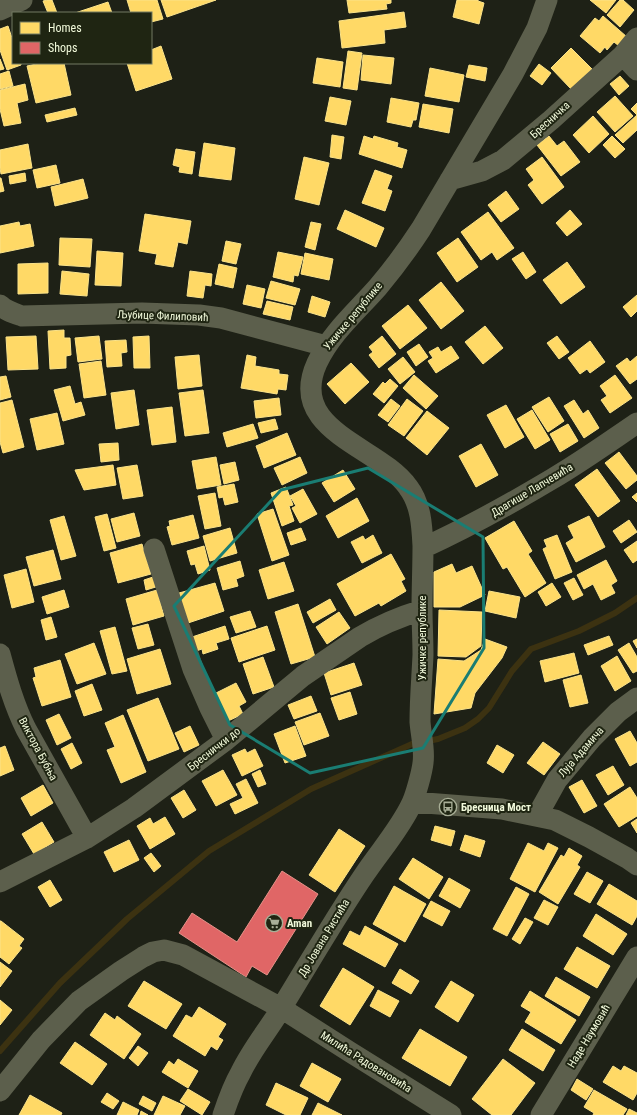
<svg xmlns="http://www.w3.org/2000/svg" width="637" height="1115" viewBox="0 0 637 1115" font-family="'Roboto Condensed',sans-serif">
<rect width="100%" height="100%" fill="#1e2116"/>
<path fill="#ffd966" stroke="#fbe389" d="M 47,0 L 52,0 L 57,13 L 48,13 L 43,1 Z
M 127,0 L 157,0 L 163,19 L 151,22 L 151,13 L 131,13 Z
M 161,0 L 216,0 L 167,17 Z
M 347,0 L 391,0 L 391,3 L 386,4 L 387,9 L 349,13 Z
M 457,0 L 478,0 L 478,1 L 484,3 L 479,24 L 453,17 Z
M 590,0 L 616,0 L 606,13 Z
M 620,0 L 623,0 L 634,10 L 620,27 L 607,15 Z
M 108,2 L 112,13 L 75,13 Z
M 404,12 L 406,27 L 384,30 L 385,43 L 342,48 L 339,21 Z
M 603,16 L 627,37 L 619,46 L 614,42 L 607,50 L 605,47 L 600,53 L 580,36 L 595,18 L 599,21 Z
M 8,26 L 13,41 L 13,63 L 21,63 L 21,65 L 7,70 L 0,50 L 0,29 Z
M 161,46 L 172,79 L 136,91 L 127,63 L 151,63 L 151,50 Z
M 571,48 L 592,69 L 571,89 L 551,68 Z
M 348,51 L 362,53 L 357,90 L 343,88 Z
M 363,55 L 394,58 L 391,84 L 361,80 Z
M 317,58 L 343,62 L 340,87 L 313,83 Z
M 0,59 L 4,69 L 0,70 Z
M 41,63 L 64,63 L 71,95 L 36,103 L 27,66 Z
M 539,64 L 551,73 L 542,85 L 530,76 Z
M 469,65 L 487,68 L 485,81 L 466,77 Z
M 430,68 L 464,75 L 459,102 L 425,96 Z
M 9,71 L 13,86 L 0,89 L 0,74 Z
M 620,76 L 629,86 L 619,95 L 610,84 Z
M 25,84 L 28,100 L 17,103 L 21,123 L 4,126 L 0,109 L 0,90 Z
M 615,96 L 633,116 L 615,132 L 597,112 Z
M 330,97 L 351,101 L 346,125 L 325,121 Z
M 391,98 L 419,103 L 416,120 L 413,120 L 411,127 L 387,122 Z
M 637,103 L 637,130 L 623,143 L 615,135 L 637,115 L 631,109 Z
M 423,104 L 453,109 L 449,133 L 419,127 Z
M 75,108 L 77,115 L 47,122 L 45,115 Z
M 593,116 L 609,134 L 589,153 L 573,135 Z
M 332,135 L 344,137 L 341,159 L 330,157 Z
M 364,136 L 373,139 L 374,136 L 398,143 L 397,147 L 407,150 L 402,168 L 359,154 Z
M 549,136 L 557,146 L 564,141 L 580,162 L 561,176 L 537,145 Z
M 612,136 L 625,149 L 615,158 L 603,145 Z
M 204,143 L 235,148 L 231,180 L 199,176 Z
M 28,144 L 32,168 L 1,174 L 0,168 L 0,150 Z
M 176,149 L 195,152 L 192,174 L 179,172 L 180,167 L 173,165 Z
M 304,157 L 329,163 L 319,205 L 295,199 Z
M 542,157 L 564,187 L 542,204 L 528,185 L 534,180 L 526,169 Z
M 56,165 L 60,183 L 37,188 L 33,170 Z
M 375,170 L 392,176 L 387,189 L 392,191 L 385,211 L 362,203 Z
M 25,173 L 26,181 L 10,184 L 9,176 Z
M 0,178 L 1,178 L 4,191 L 0,192 Z
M 83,179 L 88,198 L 55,206 L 51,187 Z
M 506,191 L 519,209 L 501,222 L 488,205 Z
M 345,210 L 384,228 L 376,247 L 337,229 Z
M 570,210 L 582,224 L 567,236 L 556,223 Z
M 488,212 L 514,248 L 497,260 L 492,252 L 481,260 L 461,232 Z
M 145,214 L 191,221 L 187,244 L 178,242 L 173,267 L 155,264 L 157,254 L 139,251 Z
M 19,222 L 20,226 L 30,224 L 34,246 L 0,253 L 0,226 Z
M 311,222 L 321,224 L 315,250 L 305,247 Z
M 60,238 L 92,239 L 90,267 L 59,265 Z
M 458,238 L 478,267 L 457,282 L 437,253 Z
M 226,241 L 241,244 L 236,264 L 222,261 Z
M 97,251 L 123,253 L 121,286 L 95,285 Z
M 278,252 L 303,257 L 298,276 L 294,275 L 293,282 L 273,277 Z
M 523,252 L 536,272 L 526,279 L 512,259 Z
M 305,253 L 333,259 L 329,280 L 301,274 Z
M 567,262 L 585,287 L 561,304 L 543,280 Z
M 48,263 L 48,293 L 18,294 L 18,264 Z
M 219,264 L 237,268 L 233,288 L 215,284 Z
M 62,271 L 89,274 L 87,296 L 60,294 Z
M 190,271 L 212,274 L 211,286 L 205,285 L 203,298 L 187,296 Z
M 271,281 L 300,289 L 295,305 L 266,298 Z
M 441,282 L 464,311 L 441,329 L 419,300 Z
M 247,285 L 265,289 L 261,308 L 243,304 Z
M 637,295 L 637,311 L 631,317 L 623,307 Z
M 312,296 L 330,302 L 325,317 L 308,312 Z
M 267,301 L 293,307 L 290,320 L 263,314 Z
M 408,305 L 427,328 L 400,349 L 382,326 Z
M 485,326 L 503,348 L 483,364 L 465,342 Z
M 64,330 L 64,338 L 70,338 L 71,355 L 66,356 L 66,368 L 50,369 L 48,331 Z
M 36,336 L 38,369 L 8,370 L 6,337 Z
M 99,336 L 102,359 L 78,362 L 75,338 Z
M 149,336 L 150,368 L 134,368 L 133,337 Z
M 382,336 L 396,354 L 379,368 L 369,355 L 373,352 L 369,347 Z
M 557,336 L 569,352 L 559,359 L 547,343 Z
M 126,340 L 127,352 L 121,353 L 122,366 L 107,367 L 105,341 Z
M 590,341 L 605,362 L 590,373 L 587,369 L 580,374 L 568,358 Z
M 419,344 L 428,357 L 416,366 L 407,352 Z
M 451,346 L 459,358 L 436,373 L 428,361 L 433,358 L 429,352 L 438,347 L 441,352 Z
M 199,355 L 202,386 L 178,389 L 175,357 Z
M 247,355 L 256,357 L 255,366 L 279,370 L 279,374 L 288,375 L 286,390 L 278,389 L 277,394 L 241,388 Z
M 637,356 L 637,379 L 630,384 L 616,366 L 627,358 L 630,362 Z
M 403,357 L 415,372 L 400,384 L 388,369 Z
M 101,361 L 106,395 L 84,398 L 79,364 Z
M 351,363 L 369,382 L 345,404 L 327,384 Z
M 414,375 L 438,396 L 426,409 L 403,388 Z
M 615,375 L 632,398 L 610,413 L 601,400 L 607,396 L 600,386 Z
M 6,376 L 11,397 L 0,400 L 0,377 Z
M 390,379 L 398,386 L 384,403 L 373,394 L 383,382 L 385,384 Z
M 70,386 L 75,404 L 81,402 L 85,415 L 63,421 L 54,390 Z
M 134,390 L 139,425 L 116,429 L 111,393 Z
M 203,390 L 209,433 L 185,436 L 179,393 Z
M 549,397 L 564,421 L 548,432 L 532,407 Z
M 279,398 L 281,415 L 256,418 L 254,401 Z
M 391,399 L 400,406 L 388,422 L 378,415 Z
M 407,399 L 423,411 L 404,436 L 388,425 Z
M 12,400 L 24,447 L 3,453 L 0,442 L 0,403 Z
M 574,400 L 583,414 L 588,410 L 599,428 L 584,438 L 564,406 Z
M 506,405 L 524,437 L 505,448 L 487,415 Z
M 172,407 L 176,442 L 152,445 L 147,410 Z
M 532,410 L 550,440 L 535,449 L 517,419 Z
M 427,411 L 449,428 L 427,455 L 406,438 Z
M 57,413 L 64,444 L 37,450 L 30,419 Z
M 275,419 L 278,429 L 261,433 L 258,423 Z
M 253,424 L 258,438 L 227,447 L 223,433 Z
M 568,424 L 578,441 L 560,452 L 550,434 Z
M 287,433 L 296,455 L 264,468 L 256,446 Z
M 118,443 L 119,460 L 101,462 L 99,444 Z
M 481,444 L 498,475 L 476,487 L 459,456 Z
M 619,452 L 637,476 L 637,480 L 626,489 L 605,463 Z
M 216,457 L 221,485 L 197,489 L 192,461 Z
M 300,457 L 307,473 L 282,485 L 274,468 Z
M 235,462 L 239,480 L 224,484 L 220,465 Z
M 113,465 L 116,485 L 84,490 L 75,470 Z
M 137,465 L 143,496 L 123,499 L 117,468 Z
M 597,469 L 620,501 L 598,517 L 575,485 Z
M 343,470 L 355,489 L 334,502 L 322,483 Z
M 234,484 L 238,502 L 225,505 L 223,497 L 219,498 L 217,487 Z
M 286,487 L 293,505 L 289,506 L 294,521 L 282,526 L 271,493 Z
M 303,489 L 317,514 L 300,523 L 292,508 L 296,506 L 290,496 Z
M 215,493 L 221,526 L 205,529 L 198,496 Z
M 637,493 L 637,502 L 632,497 Z
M 357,498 L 369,521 L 338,538 L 326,516 Z
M 273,509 L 289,555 L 272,561 L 257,514 Z
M 134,513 L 140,536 L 117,542 L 111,519 Z
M 107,514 L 116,548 L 104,551 L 95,517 Z
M 193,515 L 199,538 L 172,545 L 167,527 L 170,526 L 169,521 Z
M 64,516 L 76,556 L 61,560 L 50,520 Z
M 589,516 L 605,547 L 576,562 L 566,543 L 574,538 L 568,526 Z
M 629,520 L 637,532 L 621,543 L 613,531 Z
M 514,521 L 532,551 L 528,554 L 546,583 L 525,597 L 507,567 L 503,569 L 485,538 Z
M 230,528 L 237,553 L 210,561 L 203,536 Z
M 301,528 L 306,540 L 291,545 L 287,533 Z
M 373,535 L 382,553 L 362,563 L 351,542 L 363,536 L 365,540 Z
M 557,535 L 572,572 L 555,579 L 543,549 L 547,547 L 544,540 Z
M 637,541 L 637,560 L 633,563 L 624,550 Z
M 142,544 L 151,574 L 118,583 L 110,553 Z
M 204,546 L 210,570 L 198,574 L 195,564 L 191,565 L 187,551 Z
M 53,550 L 61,579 L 34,586 L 26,557 Z
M 391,554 L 405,579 L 401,581 L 406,591 L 381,606 L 379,603 L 355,616 L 337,584 Z
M 606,560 L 617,581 L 611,585 L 615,593 L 601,600 L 593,584 L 584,589 L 577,575 Z
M 240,561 L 244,576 L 236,579 L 238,586 L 223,590 L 217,568 Z
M 284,562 L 294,591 L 268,599 L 259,570 Z
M 452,564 L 456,573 L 472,566 L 485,595 L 460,607 L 434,607 L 434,572 Z
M 26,569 L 34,602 L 12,608 L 4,575 Z
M 156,576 L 159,586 L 146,590 L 144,580 Z
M 574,578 L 583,595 L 573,600 L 564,583 Z
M 215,583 L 224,611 L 188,623 L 179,593 Z
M 552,583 L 561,597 L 546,606 L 538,592 Z
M 64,590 L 69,607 L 47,614 L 42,597 Z
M 157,590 L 164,616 L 133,625 L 126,599 Z
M 489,591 L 520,597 L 516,618 L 485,611 Z
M 330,599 L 336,610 L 313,623 L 307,612 Z
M 298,604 L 315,657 L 291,664 L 275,612 Z
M 439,610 L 482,612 L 481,646 L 466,657 L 438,656 Z
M 250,611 L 256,627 L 236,633 L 230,617 Z
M 339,612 L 350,628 L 327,644 L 316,627 Z
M 51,617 L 57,637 L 46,640 L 41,620 Z
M 148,624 L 154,645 L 138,649 L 132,628 Z
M 225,626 L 229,639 L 216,643 L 218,649 L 203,654 L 202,649 L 196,651 L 192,637 Z
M 267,626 L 275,650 L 239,662 L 231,638 Z
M 115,627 L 127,671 L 112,674 L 100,631 Z
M 609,636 L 613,645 L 588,655 L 584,645 Z
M 485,639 L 507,647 L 502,658 L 475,693 L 471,708 L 434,714 L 438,659 L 464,661 L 481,650 Z
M 637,639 L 637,648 L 633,641 Z
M 94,643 L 106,674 L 77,684 L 65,654 Z
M 629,643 L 637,657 L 637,671 L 633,673 L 618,650 Z
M 160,649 L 171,684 L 137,694 L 127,659 Z
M 574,653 L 579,673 L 545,682 L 540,661 Z
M 617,656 L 631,681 L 615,691 L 601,666 Z
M 263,657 L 274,687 L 253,694 L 243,664 Z
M 60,660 L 71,697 L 42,706 L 33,678 L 36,677 L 34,668 Z
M 354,663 L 362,685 L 331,695 L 324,673 Z
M 581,675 L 588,703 L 570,707 L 563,680 Z
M 236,683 L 246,702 L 239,706 L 243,714 L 228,721 L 214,694 Z
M 92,684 L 102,710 L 84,716 L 75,691 Z
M 350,692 L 357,714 L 339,720 L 331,698 Z
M 311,696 L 317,711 L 294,719 L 288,705 Z
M 158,698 L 179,749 L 148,761 L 127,710 Z
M 320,713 L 329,736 L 304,745 L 295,722 Z
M 59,714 L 71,738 L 57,745 L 46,720 Z
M 123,715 L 146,772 L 121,783 L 107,750 L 115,747 L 105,723 Z
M 190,726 L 199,745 L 184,752 L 175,733 Z
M 295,726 L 306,756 L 285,763 L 274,734 Z
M 630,731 L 637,743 L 637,762 L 630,766 L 615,739 Z
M 543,742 L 560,754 L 544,775 L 527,763 Z
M 72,743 L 82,763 L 71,769 L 61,749 Z
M 497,745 L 514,755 L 503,773 L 487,763 Z
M 5,746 L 14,770 L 0,776 L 0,748 Z
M 245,749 L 247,753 L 255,749 L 263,766 L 242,776 L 232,755 Z
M 613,766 L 624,785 L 608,795 L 596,775 Z
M 223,770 L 237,795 L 216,806 L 202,781 Z
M 260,770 L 266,784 L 258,787 L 252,774 Z
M 246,779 L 258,803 L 235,814 L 230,804 L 243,798 L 236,784 Z
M 582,780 L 597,806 L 584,813 L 569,787 Z
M 43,785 L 53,803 L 31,816 L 21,798 Z
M 630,787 L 637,798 L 637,816 L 619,827 L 604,804 Z
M 184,790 L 196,810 L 183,818 L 171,798 Z
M 165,817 L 175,834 L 150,849 L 137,826 L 150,818 L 153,824 Z
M 637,819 L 637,833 L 631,823 Z
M 42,822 L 54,842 L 34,854 L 22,834 Z
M 435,826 L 455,831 L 451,846 L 431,840 Z
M 339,829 L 365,846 L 335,892 L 309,875 Z
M 465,835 L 485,841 L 480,857 L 460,850 Z
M 129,840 L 139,860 L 114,872 L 104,852 Z
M 528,843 L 544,851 L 548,843 L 558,848 L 535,892 L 510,879 Z
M 569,848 L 582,856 L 577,865 L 580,867 L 558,904 L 539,892 L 561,855 L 564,857 Z
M 151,853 L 161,866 L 154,872 L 144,858 Z
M 413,858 L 443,877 L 429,899 L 399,879 Z
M 587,872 L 603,881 L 590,903 L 574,894 Z
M 449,878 L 470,890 L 460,908 L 439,896 Z
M 50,880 L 62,900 L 50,907 L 38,887 Z
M 609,884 L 637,901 L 637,916 L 632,925 L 597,904 Z
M 394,886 L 426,904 L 405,942 L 373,924 Z
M 516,887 L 529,894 L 507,936 L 493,929 Z
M 544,900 L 558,907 L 548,925 L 534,918 Z
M 431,901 L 450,911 L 442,926 L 423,916 Z
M 596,914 L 627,934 L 613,955 L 583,936 Z
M 525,918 L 533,922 L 520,944 L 512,939 Z
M 0,921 L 1,921 L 24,939 L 19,946 L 22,948 L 9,964 L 0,957 Z
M 365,926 L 398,944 L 385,967 L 343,944 L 350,931 L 360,936 Z
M 577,947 L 610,966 L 597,988 L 564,969 Z
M 0,962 L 12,971 L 0,987 Z
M 343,968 L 374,987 L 350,1025 L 320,1006 Z
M 400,969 L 419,981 L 411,994 L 392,983 Z
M 556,977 L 590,997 L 579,1016 L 545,996 Z
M 144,981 L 182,1004 L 166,1029 L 128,1006 Z
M 451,981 L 474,995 L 458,1022 L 435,1007 Z
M 378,990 L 399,1001 L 390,1017 L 370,1006 Z
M 530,991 L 576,1020 L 561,1044 L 525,1022 L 531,1012 L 521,1006 Z
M 0,1000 L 12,1010 L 0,1025 Z
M 199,1007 L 226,1024 L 218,1037 L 223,1040 L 217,1050 L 211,1046 L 205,1056 L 173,1036 L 186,1015 L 192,1018 Z
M 105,1013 L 115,1020 L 117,1016 L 141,1034 L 124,1059 L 90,1035 Z
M 420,1029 L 467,1057 L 450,1086 L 402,1058 Z
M 522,1029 L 555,1050 L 543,1071 L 509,1050 Z
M 75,1042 L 107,1064 L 92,1085 L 60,1063 Z
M 138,1046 L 148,1053 L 138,1066 L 129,1058 Z
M 178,1059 L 198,1071 L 188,1088 L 162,1072 L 169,1061 L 174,1065 Z
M 503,1059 L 535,1083 L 511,1115 L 492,1115 L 472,1099 Z
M 312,1063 L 341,1079 L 328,1102 L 300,1086 Z
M 613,1066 L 621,1071 L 624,1066 L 637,1073 L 637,1093 L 633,1100 L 603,1082 Z
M 577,1079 L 593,1089 L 586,1100 L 571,1090 Z
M 276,1083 L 308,1098 L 300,1115 L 286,1115 L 266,1105 Z
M 188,1089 L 210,1102 L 202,1115 L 180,1101 Z
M 594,1090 L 627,1109 L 623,1115 L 593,1115 L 594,1113 L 584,1107 Z
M 107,1093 L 119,1101 L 113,1109 L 101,1102 Z
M 30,1095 L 62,1113 L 61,1115 L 19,1115 Z
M 143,1096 L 156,1103 L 152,1111 L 139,1104 Z
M 163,1096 L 185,1106 L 180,1115 L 154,1115 Z
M 123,1102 L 139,1110 L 137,1115 L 117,1115 Z
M 318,1103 L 342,1115 L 312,1115 Z
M 629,1109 L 637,1113 L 637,1115 L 626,1115 Z
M 141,1111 L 148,1115 L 140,1115 Z"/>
<path fill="#e06666" stroke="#e59289" d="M 282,871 L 318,894 L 267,975 L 252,966 L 246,977 L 179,933 L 192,913 L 237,942 Z"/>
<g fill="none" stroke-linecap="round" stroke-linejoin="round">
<path stroke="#3c3211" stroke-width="6" d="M 0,1051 L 60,983 L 127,919 L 209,851 L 311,789 L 412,744 L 438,739 L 465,728 L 478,719 L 489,708 L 512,671 L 531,649 L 579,631 L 615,613 L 637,598"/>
<path stroke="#5c5f4c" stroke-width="21" d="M 0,10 L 22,0
M 623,55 L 637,70
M 450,180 L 482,171 L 503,160 L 551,120 L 623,55 L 637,38
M 0,305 C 6,311 13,313 22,316 L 142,313 L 199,315 L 221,318 L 326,346
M 423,548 C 467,528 510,504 552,479 C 581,462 609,442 637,423
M 154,549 L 193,669 L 210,708 L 226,740
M 0,654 C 7,680 14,705 26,729 L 87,838
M 413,802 L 502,809 L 555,820 L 589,837 L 627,858 L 637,865
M 537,816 L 557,780 L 592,738 L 618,712 L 637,698
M 0,882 L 87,838 L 134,808 L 226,740 L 303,676 L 360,637 C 380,625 399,617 422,610
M 0,1091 L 41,1040 L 79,1001 L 121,971 L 143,957 L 153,952 L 164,950 L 183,955 L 281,1008 L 350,1052 L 451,1115
M 223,1115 C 228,1100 233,1086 241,1072 C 252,1049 269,1029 282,1007 C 309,963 335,918 364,875 C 380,851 400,829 412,803 C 416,794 422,772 423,763 C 425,750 421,735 420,722 C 420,699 422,677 423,655 C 423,639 422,624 422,608 C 422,588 423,567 423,546 C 422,526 421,504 408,487 C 379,446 286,431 317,363 C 331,333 357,311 378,287 C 394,268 408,249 421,229 L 513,74 L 537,28 L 547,0
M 541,1115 L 637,957"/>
</g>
<path fill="none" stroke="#1a7d73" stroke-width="3" stroke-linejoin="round" d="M 368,468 L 483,537 L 484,648 L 423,748 L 310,773 L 230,725 L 174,606 L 281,490 Z"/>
<defs>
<symbol id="bus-ring" viewBox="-11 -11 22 22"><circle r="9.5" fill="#1f2512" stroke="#a8ae96" stroke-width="1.5"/><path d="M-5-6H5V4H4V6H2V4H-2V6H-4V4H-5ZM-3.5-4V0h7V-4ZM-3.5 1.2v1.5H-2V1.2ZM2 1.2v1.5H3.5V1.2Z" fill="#a8ae96"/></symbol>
<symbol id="supermarket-ring" viewBox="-11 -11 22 22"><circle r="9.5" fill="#1f2512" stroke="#a8ae96" stroke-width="1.5"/><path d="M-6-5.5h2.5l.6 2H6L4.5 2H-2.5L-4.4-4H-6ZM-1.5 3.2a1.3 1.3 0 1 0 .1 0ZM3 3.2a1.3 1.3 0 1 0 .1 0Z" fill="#a8ae96"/></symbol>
</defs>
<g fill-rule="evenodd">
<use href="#bus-ring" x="438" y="797" width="20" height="20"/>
<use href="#supermarket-ring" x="264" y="913" width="20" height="20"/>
</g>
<g text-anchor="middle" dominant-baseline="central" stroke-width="4" stroke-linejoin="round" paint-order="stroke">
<g font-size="11" fill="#f2fadb" stroke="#1f2512">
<text transform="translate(550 120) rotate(-42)">Бресничка</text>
<text transform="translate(163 316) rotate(2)">Љубице Филиповић</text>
<text transform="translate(353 316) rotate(-50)">Ужичке републике</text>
<text transform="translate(532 490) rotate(-31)">Драгише Лапчевића</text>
<text transform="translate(422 638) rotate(-90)">Ужичке републике</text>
<text transform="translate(38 749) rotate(62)">Виктора Бубња</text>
<text transform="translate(214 749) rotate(-38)">Бреснички до</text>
<text transform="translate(581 752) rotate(-49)">Луја Адамича</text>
<text transform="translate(324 938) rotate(-59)">Др Јована Ристића</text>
<text transform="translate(589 1036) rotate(-59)">Наде Наумовић</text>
<text transform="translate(366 1062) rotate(32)">Милића Радовановића</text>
</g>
<g font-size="11" font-weight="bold" fill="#f2fadb" stroke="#1f2512" text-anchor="start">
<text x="461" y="807">Бресница Мост</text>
<text x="287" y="923">Aman</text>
</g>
</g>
<rect x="12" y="12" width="140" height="52" fill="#1f2512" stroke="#737a62"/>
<rect x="20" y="22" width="20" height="12" fill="#ffd966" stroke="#737a62"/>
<text x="48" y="32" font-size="12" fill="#f2fadb">Homes</text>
<rect x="20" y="42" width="20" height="12" fill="#e06666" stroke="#737a62"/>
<text x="48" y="52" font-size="12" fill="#f2fadb">Shops</text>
</svg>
